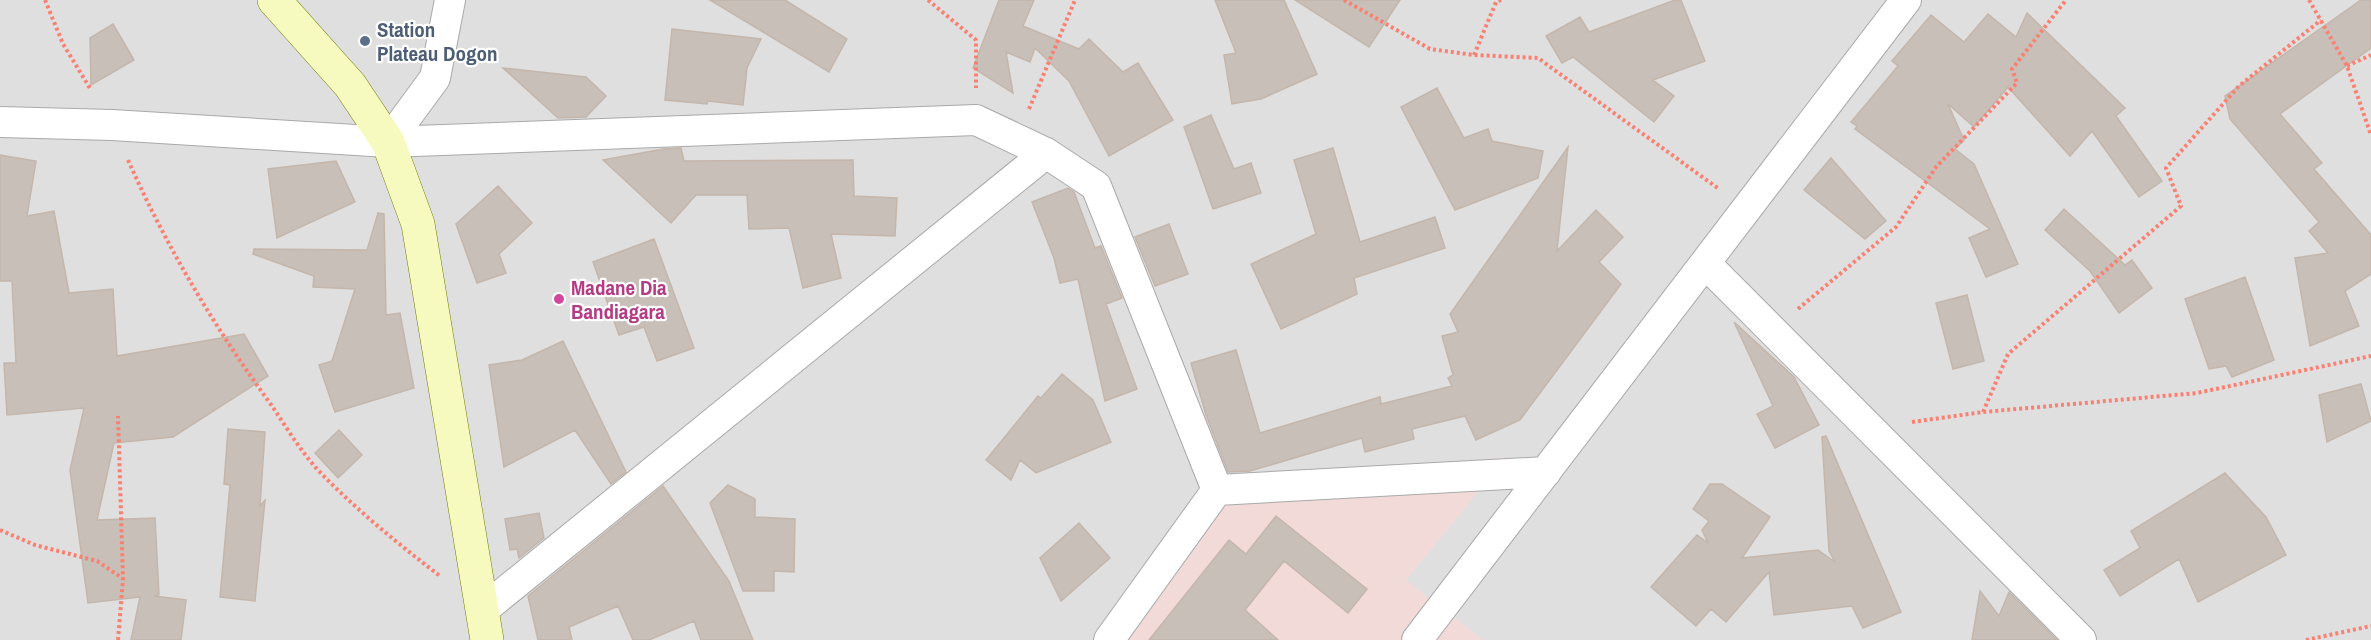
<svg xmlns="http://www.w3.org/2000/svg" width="2371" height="640" viewBox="0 0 2371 640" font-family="'Archivo Narrow',sans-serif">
<rect width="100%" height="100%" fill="#f2efe9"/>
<path fill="#e0dfdf" d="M 0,0 L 2371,0 L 2371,640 L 0,640 Z"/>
<path fill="#f2dad9" d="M 1507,457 L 1406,580 L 1483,640 L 1103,640 L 1214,492 Z"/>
<path fill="#c7bfb8" stroke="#c4b6ab" stroke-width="1.5" d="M 710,0 L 785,0 L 847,39 L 829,72 Z
M 999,0 L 1034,0 L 1023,26 L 1079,49 L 1089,39 L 1123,72 L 1138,63 L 1173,120 L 1109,156 L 1069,81 L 1035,48 L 1030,62 L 1006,52 L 1013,93 L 973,68 Z
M 1215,0 L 1284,0 L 1317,74 L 1261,99 L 1232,104 L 1224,55 L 1236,53 Z
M 1295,0 L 1400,0 L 1369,47 Z
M 1675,0 L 1681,0 L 1705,61 L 1653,80 L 1674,96 L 1654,122 L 1573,57 L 1562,63 L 1546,36 L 1580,17 L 1589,32 Z
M 2361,0 L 2371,0 L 2371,48 L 2280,114 L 2322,163 L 2314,169 L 2371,235 L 2371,274 L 2345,291 L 2359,326 L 2310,346 L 2295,258 L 2328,253 L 2309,231 L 2319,222 L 2230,119 L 2225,96 Z
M 2027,13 L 2125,108 L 2116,116 L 2162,181 L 2139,197 L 2092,131 L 2070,156 L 2008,87 L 1974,127 L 1948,104 L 1964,140 L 1955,149 L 1974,164 L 2018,264 L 1986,277 L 1969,238 L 1990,229 L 1855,129 L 1857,126 L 1851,122 L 1898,66 L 1892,61 L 1931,15 L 1964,42 L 1988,14 L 2016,37 Z
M 113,24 L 134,60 L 91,85 L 90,38 Z
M 672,29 L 761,39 L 747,68 L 743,105 L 708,101 L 707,104 L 665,100 Z
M 503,68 L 586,77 L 606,96 L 586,117 L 558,118 Z
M 1437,88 L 1464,138 L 1488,129 L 1492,141 L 1543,151 L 1538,178 L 1455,210 L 1401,107 Z
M 1211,115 L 1234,169 L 1251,163 L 1261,193 L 1213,209 L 1184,127 Z
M 1568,147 L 1557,251 L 1596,210 L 1623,237 L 1599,262 L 1621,284 L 1520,420 L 1476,440 L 1465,416 L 1412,429 L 1414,439 L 1365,452 L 1362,438 L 1250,471 L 1228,472 L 1206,415 L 1191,363 L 1236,350 L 1260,433 L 1380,397 L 1381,404 L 1452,386 L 1448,378 L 1453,375 L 1442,336 L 1458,332 L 1450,314 Z
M 681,148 L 684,161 L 853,160 L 854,196 L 897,198 L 895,236 L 831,234 L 841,278 L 803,288 L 789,228 L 749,229 L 747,195 L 696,195 L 671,223 L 603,160 L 663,149 Z
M 1333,148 L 1360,242 L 1435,217 L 1445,248 L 1354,278 L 1357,294 L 1281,329 L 1251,264 L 1316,234 L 1294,160 Z
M 0,155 L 36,161 L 27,216 L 54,211 L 69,293 L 113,289 L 117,356 L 244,334 L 268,376 L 173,437 L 114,443 L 97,520 L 155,518 L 159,595 L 154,596 L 186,600 L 181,640 L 131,640 L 140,597 L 88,603 L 70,470 L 84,408 L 7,415 L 4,363 L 16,363 L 12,281 L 0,281 Z
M 1831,158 L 1886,221 L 1865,239 L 1804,190 Z
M 336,161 L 355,202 L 277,238 L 268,169 Z
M 498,186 L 532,223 L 499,254 L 506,273 L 477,283 L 456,224 Z
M 1068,188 L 1074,192 L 1095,248 L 1101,246 L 1122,298 L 1106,304 L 1137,389 L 1105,401 L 1078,279 L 1060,283 L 1054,258 L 1032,202 Z
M 2064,209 L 2125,265 L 2132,260 L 2152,288 L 2119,313 L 2090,271 L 2045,230 Z
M 378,213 L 384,214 L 386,315 L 400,313 L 414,388 L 335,412 L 319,365 L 332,361 L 355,289 L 313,287 L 314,276 L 253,254 L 254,249 L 367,250 Z
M 1169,224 L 1188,274 L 1155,286 L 1135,237 Z
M 654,239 L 694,348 L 657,361 L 644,327 L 619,335 L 593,262 Z
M 2245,277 L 2274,360 L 2232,377 L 2226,366 L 2209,369 L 2185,299 Z
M 1967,295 L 1984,361 L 1953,369 L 1936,303 Z
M 1734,322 L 1794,377 L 1819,425 L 1775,448 L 1757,414 L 1773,406 Z
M 563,341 L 626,472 L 611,484 L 575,430 L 504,467 L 489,365 L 522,360 Z
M 1062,374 L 1093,400 L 1111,442 L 1036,473 L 1020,460 L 1011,480 L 986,460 L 1038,396 L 1041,398 Z
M 2361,384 L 2371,421 L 2327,442 L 2319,395 Z
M 228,429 L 265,432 L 260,506 L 265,500 L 255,601 L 220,597 L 230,485 L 224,484 Z
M 339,430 L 362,455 L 338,478 L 315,453 Z
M 1826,436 L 1901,612 L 1863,628 L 1852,606 L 1774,615 L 1769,572 L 1726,622 L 1711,609 L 1696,626 L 1651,587 L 1697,535 L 1708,543 L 1702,530 L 1709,521 L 1693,509 L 1710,484 L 1722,484 L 1770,517 L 1742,558 L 1818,550 L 1835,562 L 1829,551 L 1822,437 Z
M 2225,473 L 2266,517 L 2286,555 L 2198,602 L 2179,559 L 2120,596 L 2104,570 L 2140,548 L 2131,531 Z
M 728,485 L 755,499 L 755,517 L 795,519 L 794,572 L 774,571 L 774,591 L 743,591 L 710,503 Z
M 663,486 L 729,581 L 753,640 L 701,640 L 694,621 L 649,640 L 633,640 L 618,606 L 569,627 L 572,640 L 538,640 L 528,596 Z
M 539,513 L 544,538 L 519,558 L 517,549 L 510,550 L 505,519 Z
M 1276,516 L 1367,589 L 1348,613 L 1284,561 L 1245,610 L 1278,640 L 1149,640 L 1229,540 L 1246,554 Z
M 1079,523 L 1110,558 L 1061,601 L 1040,558 Z
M 1980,591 L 1999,616 L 2009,592 L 2057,640 L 1972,640 Z"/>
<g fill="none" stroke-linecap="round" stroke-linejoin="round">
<defs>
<path id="minor" d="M 0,122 L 112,125 L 388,142 L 976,120 L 1046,153 L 1096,186 L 1217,490
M 388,142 L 435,78 L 450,0
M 1705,263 L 2081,640
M 484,609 L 1046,153
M 1109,640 L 1217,490 L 1546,472
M 1417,640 L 1906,0"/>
<path id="secondary" d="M 274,0 L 350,85 L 388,142 L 418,224 L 487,640"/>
</defs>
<use href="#minor" stroke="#a9a9a9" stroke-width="32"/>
<use href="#secondary" stroke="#707d05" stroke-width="34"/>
<path stroke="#fa8072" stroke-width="4" stroke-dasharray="3 3" stroke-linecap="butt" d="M 45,0 L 63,44 L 91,90
M 928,0 L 976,40 L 976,88
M 1344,0 L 1430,49 L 1474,55 L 1538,58 L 1719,189
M 2309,0 L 2347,66 L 2371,135
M 1474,55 L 1496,2 L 1501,0
M 2347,66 L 2371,55
M 1029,109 L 1075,0
M 128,160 C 167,248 215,328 272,406 C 286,427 300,450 317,469 C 354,508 397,543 440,576
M 1798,309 L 1896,227 L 1936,167 L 2017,83 L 2012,69 L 2066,0
M 1983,412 L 2008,354 L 2181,206 L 2166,168 L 2239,86 L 2321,20
M 1912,422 L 1983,412 L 2197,393 L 2371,356
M 0,530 L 35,545 L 97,561 L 122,578
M 118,640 L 123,579 L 118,416
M 2306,640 L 2371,626"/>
<use href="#minor" stroke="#fff" stroke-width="30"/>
<use href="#secondary" stroke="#f7fabf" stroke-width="33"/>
</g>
<circle fill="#5c6f8a" stroke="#fff" stroke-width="2" cx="365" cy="41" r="6"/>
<circle fill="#d1479c" stroke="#fff" stroke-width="2" cx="559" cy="299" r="6"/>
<g text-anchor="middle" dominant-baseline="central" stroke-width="4.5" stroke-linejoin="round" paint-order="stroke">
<g font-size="21" font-weight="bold" fill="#4e5e75" stroke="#fff" text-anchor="start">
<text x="377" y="29">Station<tspan x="377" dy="24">Plateau Dogon</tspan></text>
</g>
<g font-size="21" font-weight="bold" fill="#b23c85" stroke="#fff" text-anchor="start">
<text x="571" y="287">Madane Dia<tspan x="571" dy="24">Bandiagara</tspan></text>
</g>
</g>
</svg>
